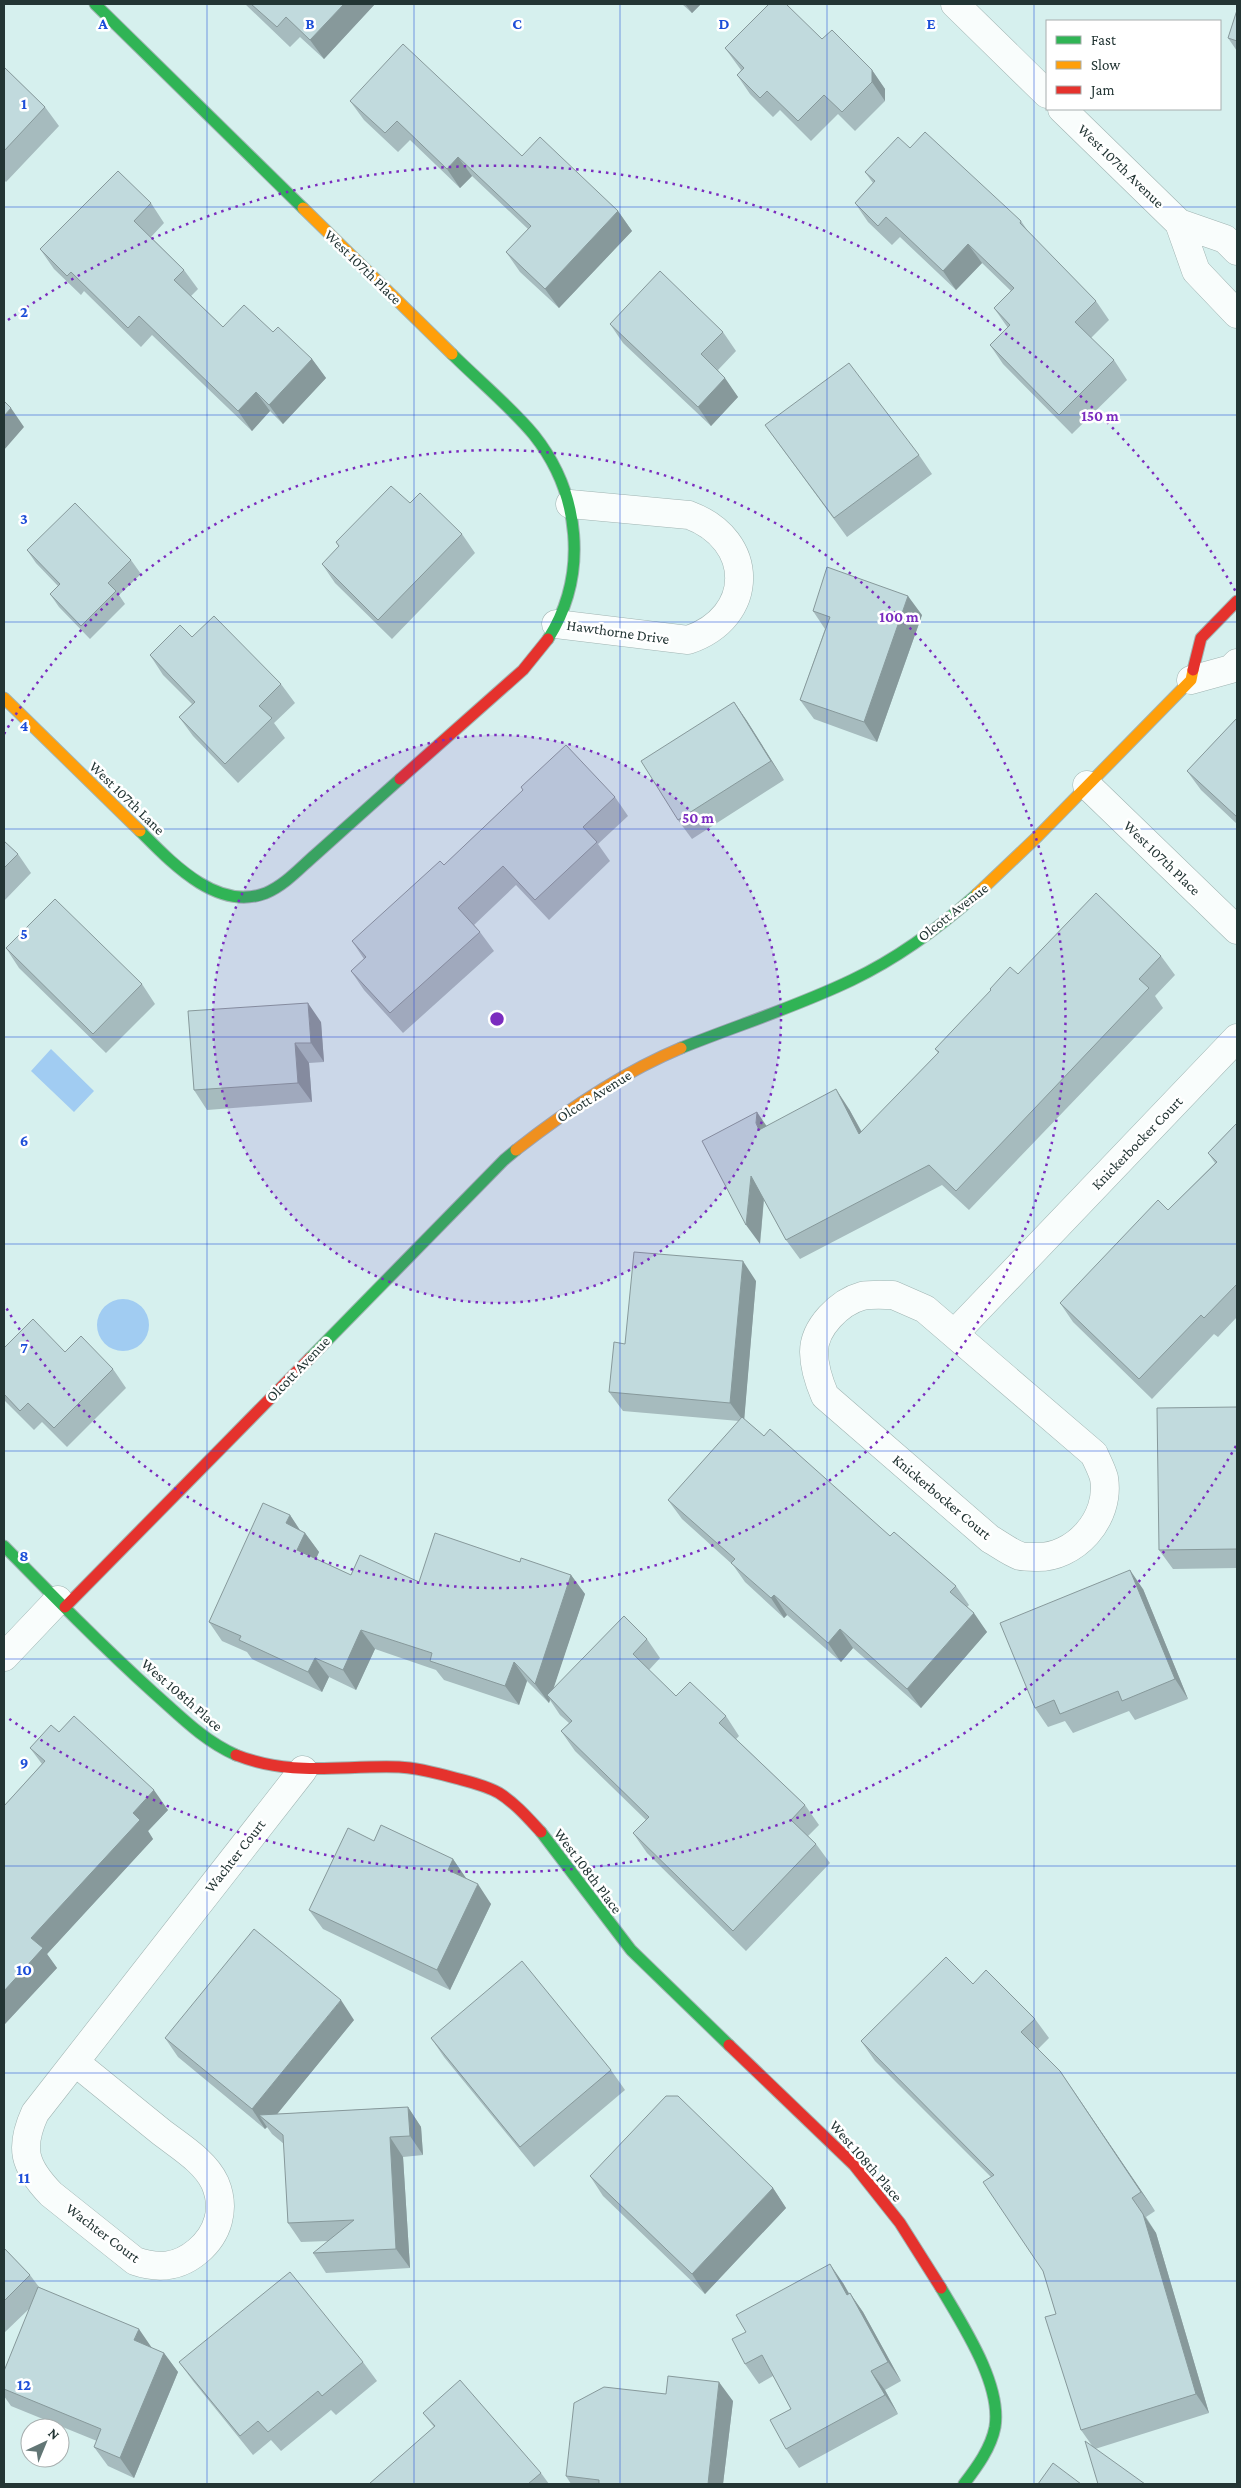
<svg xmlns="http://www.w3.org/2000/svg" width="1241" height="2488" viewBox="0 0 1241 2488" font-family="'Crimson Pro',serif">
<rect width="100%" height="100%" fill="#d6f0ee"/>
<path fill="#a1ccf2" d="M 51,1049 L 94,1091 L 74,1112 L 31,1071 Z
M97 1325a26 26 0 1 1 52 0a26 26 0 1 1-52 0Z"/>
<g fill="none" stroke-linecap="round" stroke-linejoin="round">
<defs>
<path id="street" d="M 955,4 L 1047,94
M 1062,109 L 1179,223 L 1225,239 L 1237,251
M 1179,223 L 1196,271 L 1237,314
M 556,624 L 688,640 C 756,617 756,540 689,515 L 570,504
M 1191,680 L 1231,669 L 1237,663
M 1087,785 L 1237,930
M 893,1295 L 925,1309 L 1094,1454 C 1097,1461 1102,1470 1104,1478 C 1111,1519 1074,1559 1035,1557 C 1030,1557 1024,1557 1020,1556 C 1009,1552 999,1544 990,1539 L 825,1396 C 819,1382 814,1368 814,1352 C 814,1327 840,1302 862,1296 C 871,1294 884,1295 893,1295 Z
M 954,1334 L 1237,1038
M 4,1657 L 58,1600
M 75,2062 C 103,2085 132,2108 160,2131 C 179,2146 205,2161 215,2183 C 226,2209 218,2234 198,2251 C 178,2268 158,2269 135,2261 L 51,2194 C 24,2166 19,2148 35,2113 L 303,1770"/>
<path id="fast" d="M 95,4 L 303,208
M 452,354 C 477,379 512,408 534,435 C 580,493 589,574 548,639
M 140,831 C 171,862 217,912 266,893 C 285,885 300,868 315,855 C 343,830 372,804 400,779
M 681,1048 C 738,1025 796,1007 852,980 C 898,958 939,928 977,894
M 310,1358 L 504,1160 L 516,1150
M 4,1546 C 53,1596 102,1646 154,1693 C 180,1716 204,1741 236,1755
M 541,1832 L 631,1950 L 729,2045
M 941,2288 C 962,2324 1002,2384 995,2427 C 991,2448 977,2467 964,2484"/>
<path id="slow" d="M 303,208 L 452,354
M 4,698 L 140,831
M 977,894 L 1038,836 L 1191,680 L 1193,670
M 516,1150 C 567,1110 621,1073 681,1048"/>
<path id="jam" d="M 1193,670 L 1201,638 L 1237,601
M 400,779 L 523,670 L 548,639
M 65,1607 L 310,1358
M 236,1755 C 292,1777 341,1765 399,1767 C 418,1768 437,1773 455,1778 C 470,1782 485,1785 499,1793 C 515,1803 528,1818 541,1832
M 729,2045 L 854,2165 L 900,2223 L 941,2288"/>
</defs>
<use href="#street" stroke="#a0b4b2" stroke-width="29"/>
<use href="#fast" stroke="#a0b4b2" stroke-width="13"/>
<use href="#slow" stroke="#a0b4b2" stroke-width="13"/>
<use href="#jam" stroke="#a0b4b2" stroke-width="13"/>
<use href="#street" stroke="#f9fdfc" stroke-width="28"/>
<use href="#fast" stroke="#30b455" stroke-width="11"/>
<use href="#slow" stroke="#ff9f0a" stroke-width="11"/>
<use href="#jam" stroke="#e5322d" stroke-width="11"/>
</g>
<path fill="#a6bbbe" d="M 245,4 L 375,4 L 324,59 L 300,37 L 290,47 Z
M 682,4 L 701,4 L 692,13 Z
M 1237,10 L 1237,51 L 1228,38 Z
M 822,39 L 872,70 L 885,89 L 885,101 L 855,131 L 838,114 L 811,141 L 780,110 L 773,117 L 750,94 L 737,75 L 741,70 L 725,48 Z
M 4,67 L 45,107 L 59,126 L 6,182 L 4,180 Z
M 350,101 L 522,156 L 618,211 L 632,231 L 559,308 L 520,272 L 506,252 L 528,229 L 472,176 L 460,188 L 410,140 L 398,152 L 364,120 Z
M 910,148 L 1021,221 L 1030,234 L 1096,301 L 1109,320 L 1091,338 L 1114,360 L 1127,380 L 1072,434 L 1003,364 L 990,345 L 1008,328 L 994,308 L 1011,291 L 982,263 L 956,290 L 900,237 L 892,245 L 868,222 L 855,203 L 873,183 L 865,172 Z
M 151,203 L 164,223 L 151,237 L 184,270 L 198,289 L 191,296 L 223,327 L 273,332 L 312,359 L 326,378 L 283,424 L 270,411 L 252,431 L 152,335 L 141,347 L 84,291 L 81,295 L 54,269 L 40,249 Z
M 610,324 L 723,332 L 736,351 L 718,370 L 738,397 L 711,426 L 623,343 Z
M 765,425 L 919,455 L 932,474 L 847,537 Z
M 410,503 L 462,534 L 475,553 L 392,639 L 335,583 L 322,564 L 339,547 L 336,542 Z
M 27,550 L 131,560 L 141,574 L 119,595 L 125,604 L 90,639 L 59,607 L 50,594 L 58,586 L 36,563 Z
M 813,611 L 922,615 L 877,742 L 814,719 L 800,700 L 825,629 Z
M 192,637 L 281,684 L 295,703 L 274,723 L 285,738 L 238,783 L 193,736 L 179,717 L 192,704 L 163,675 L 150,655 Z
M 734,702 L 747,721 L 784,780 L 692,839 L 678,820 Z
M 1237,718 L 1237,824 L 1201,790 L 1187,771 Z
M 521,787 L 615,797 L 628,816 L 598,844 L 610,861 L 549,920 L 516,885 L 474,925 L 480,932 L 494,951 L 403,1033 L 364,990 L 351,971 L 364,959 L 352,941 L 444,865 L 523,790 Z
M 4,841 L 18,854 L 31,873 L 4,901 Z
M 6,948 L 142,984 L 155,1004 L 106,1053 L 19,968 Z
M 1161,956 L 1175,975 L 1155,996 L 1163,1008 L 969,1210 L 942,1185 L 800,1259 L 786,1240 L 764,1200 L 760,1244 L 766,1126 L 849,1109 L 862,1132 L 938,1053 L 935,1049 L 991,991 L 990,989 L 1018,974 Z
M 321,1022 L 324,1062 L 309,1063 L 312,1102 L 207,1110 L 194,1090 Z
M 1237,1123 L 1237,1317 L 1218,1337 L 1214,1334 L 1152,1399 L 1073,1322 L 1060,1303 L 1168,1210 L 1215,1163 L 1208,1153 Z
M 756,1281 L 744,1419 L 764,1436 L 890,1536 L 956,1586 L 969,1605 L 967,1607 L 987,1632 L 921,1708 L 853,1648 L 841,1662 L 787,1615 L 784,1618 L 745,1582 L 733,1565 L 682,1519 L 668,1500 L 739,1421 L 623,1411 L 609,1392 L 625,1344 Z
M 4,1348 L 113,1369 L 126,1388 L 67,1447 L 42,1422 L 34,1430 L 4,1400 Z
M 1237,1407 L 1237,1568 L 1173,1569 L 1159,1550 Z
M 290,1515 L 300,1530 L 305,1533 L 319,1552 L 316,1559 L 351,1575 L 419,1582 L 520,1562 L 571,1575 L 585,1594 L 553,1688 L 647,1639 L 660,1658 L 649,1670 L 676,1696 L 726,1716 L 739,1736 L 736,1739 L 805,1805 L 819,1825 L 808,1836 L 816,1844 L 830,1863 L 746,1951 L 647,1853 L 633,1833 L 646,1820 L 575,1751 L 561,1731 L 569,1723 L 560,1715 L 550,1700 L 549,1703 L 527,1681 L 519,1705 L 444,1680 L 436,1670 L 375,1649 L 356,1690 L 329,1677 L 322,1692 L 252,1659 L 247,1652 L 222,1641 L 209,1622 Z
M 1143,1589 L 1188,1699 L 1135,1720 L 1129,1711 L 1073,1733 L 1065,1721 L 1048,1727 L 1035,1708 Z
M 59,1732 L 168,1810 L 148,1831 L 153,1839 L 47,1954 L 57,1968 L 4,2025 L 4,1806 L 42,1764 L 30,1748 Z
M 453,1859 L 466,1879 L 491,1904 L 450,1990 L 323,1929 L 309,1910 Z
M 973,1984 L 1035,2019 L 1049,2038 L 1038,2049 L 1060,2071 L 1155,2211 L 1146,2217 L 1156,2233 L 1209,2413 L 1095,2449 L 1093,2447 L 1081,2430 L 1056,2314 L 1043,2271 L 991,2177 L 875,2061 L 861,2041 Z
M 354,2020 L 277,2114 L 408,2107 L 421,2127 L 423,2155 L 403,2157 L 410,2268 L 326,2273 L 313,2253 L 328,2241 L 301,2242 L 288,2223 L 284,2144 L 272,2134 L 267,2127 L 265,2129 L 178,2057 L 165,2038 Z
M 431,2038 L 611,2070 L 625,2090 L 534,2167 L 444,2057 Z
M 590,2176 L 773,2188 L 786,2208 L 705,2294 L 603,2196 Z
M 4,2248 L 30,2275 L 39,2287 L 152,2348 L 164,2353 L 178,2372 L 134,2478 L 108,2466 L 94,2447 L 97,2441 L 11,2406 L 4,2396 L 4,2371 L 30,2308 L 4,2333 Z
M 843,2283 L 849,2293 L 863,2312 L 901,2381 L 885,2390 L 898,2414 L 799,2468 L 786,2449 L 791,2409 L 773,2376 L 759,2384 L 745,2364 Z
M 179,2362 L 363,2362 L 377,2381 L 336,2415 L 331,2410 L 281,2451 L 271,2440 L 253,2455 L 193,2381 Z
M 666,2394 L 733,2401 L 723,2484 L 571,2484 L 566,2476 Z
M 423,2413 L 541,2473 L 549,2484 L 369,2484 L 434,2427 Z"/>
<path fill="#87999b" d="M 344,4 L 375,4 L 324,59 L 310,40 Z
M 685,4 L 701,4 L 692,13 Z
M 872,70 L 885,89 L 885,101 L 872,82 Z
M 458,157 L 472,176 L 460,188 L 447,169 Z
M 618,211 L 632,231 L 559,308 L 545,289 Z
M 968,244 L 982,263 L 956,290 L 943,271 Z
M 312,359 L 326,378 L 283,424 L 269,405 Z
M 725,378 L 738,397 L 711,426 L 698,407 Z
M 256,392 L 270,411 L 252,431 L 238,411 Z
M 11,408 L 24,427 L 4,450 L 4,416 Z
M 908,596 L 922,615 L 877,742 L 864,722 Z
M 734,702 L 747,721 L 784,780 L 771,761 Z
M 308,1003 L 321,1022 L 324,1062 L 311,1043 Z
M 295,1043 L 309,1063 L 312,1102 L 298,1083 Z
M 836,1089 L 849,1109 L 873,1153 L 859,1134 Z
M 757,1112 L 770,1131 L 759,1130 L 756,1123 Z
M 751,1176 L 764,1196 L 760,1244 L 746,1225 Z
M 743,1261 L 756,1281 L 744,1422 L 730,1403 Z
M 290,1515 L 303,1535 L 286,1523 Z
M 305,1533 L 319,1552 L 311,1569 L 297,1550 Z
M 1130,1570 L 1143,1589 L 1188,1699 L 1175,1679 Z
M 571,1575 L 585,1594 L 550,1699 L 547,1695 L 550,1700 L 549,1703 L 535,1684 Z
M 774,1595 L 787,1615 L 784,1618 L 771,1598 Z
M 974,1613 L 987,1632 L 921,1708 L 907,1689 Z
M 840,1629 L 853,1648 L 841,1662 L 828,1643 Z
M 361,1630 L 375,1649 L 356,1690 L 343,1670 Z
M 315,1658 L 329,1677 L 322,1692 L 308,1672 Z
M 514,1662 L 527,1681 L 519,1705 L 505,1686 Z
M 154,1790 L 168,1810 L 148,1831 L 153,1839 L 47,1954 L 57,1968 L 4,2025 L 4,1991 L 31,1938 L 133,1813 Z
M 453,1859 L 466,1878 L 461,1889 L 448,1870 Z
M 478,1884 L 491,1904 L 450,1990 L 437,1970 Z
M 341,2000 L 354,2020 L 269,2124 L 259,2115 L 267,2127 L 265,2129 L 252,2109 Z
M 1060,2071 L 1073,2090 L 1155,2211 L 1141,2192 Z
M 408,2107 L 421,2127 L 423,2155 L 410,2136 Z
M 390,2137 L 403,2157 L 410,2268 L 396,2249 Z
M 773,2188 L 786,2208 L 705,2294 L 692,2274 Z
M 1143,2214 L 1156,2233 L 1209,2413 L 1196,2394 Z
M 830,2264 L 843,2283 L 860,2314 L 847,2295 Z
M 850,2293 L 863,2312 L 901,2381 L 888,2362 Z
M 139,2329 L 152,2348 L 134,2340 Z
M 164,2353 L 178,2372 L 134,2478 L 120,2458 Z
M 871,2371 L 885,2390 L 898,2414 L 885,2395 Z
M 719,2382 L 733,2401 L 723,2484 L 708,2484 Z"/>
<path fill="#c1dadd" stroke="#87999b" d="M 251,4 L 344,4 L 310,40 L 286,17 L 277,27 Z
M 769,4 L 786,4 L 822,39 L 832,30 L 872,70 L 872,82 L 842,112 L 824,95 L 798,121 L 767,91 L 760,98 L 737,75 L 744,68 L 725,48 Z
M 1237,10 L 1237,41 L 1228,38 Z
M 403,44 L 522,156 L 540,137 L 618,211 L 545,289 L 506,252 L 531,226 L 458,157 L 447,169 L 397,121 L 385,133 L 350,101 Z
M 4,67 L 45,107 L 4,151 Z
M 925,132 L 1021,221 L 1020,223 L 1096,301 L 1075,322 L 1114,360 L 1059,415 L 990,345 L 1010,325 L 994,308 L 1014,288 L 968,244 L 943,271 L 886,217 L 878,226 L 855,203 L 875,181 L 865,172 L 898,137 L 910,148 Z
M 118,171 L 151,203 L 134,221 L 184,270 L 174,280 L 223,327 L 244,305 L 273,332 L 278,327 L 312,359 L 269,405 L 256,392 L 238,411 L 139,316 L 128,328 L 71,272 L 67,276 L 40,249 Z
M 660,271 L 723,332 L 701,354 L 725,378 L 698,407 L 610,324 Z
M 849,363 L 919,455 L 834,518 L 765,425 Z
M 4,401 L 11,408 L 4,416 Z
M 391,486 L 410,503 L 420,493 L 462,534 L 378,620 L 322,564 L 339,546 L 336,542 Z
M 75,503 L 131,560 L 108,583 L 116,591 L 81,626 L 50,594 L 60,584 L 27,550 Z
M 827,567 L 908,596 L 864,722 L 800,700 L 830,617 L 813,611 Z
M 214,616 L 281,684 L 259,706 L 272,718 L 225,764 L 179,717 L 195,702 L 150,655 L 180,625 L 192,637 Z
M 734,702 L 771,761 L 678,820 L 641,761 Z
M 1237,718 L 1237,817 L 1187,771 Z
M 566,745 L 615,797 L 583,827 L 597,842 L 535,900 L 503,866 L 458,908 L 480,932 L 390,1013 L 351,971 L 366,957 L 352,941 L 440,861 L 444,865 L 523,790 L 521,787 Z
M 4,841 L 18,854 L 4,868 Z
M 1096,893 L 1161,956 L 1139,979 L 1149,988 L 956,1191 L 929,1165 L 786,1240 L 751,1176 L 746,1225 L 702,1141 L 757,1112 L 756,1123 L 759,1130 L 836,1089 L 859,1134 L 939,1052 L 935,1049 L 991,990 L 990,989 L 1010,967 L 1018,974 Z
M 55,899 L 142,984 L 93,1034 L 6,948 Z
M 308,1003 L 311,1043 L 295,1043 L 298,1083 L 194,1090 L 188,1011 Z
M 1237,1123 L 1237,1284 L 1204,1318 L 1201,1315 L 1139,1379 L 1060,1303 L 1158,1200 L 1168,1210 L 1217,1162 L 1208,1153 Z
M 634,1252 L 743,1261 L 730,1403 L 609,1392 L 614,1342 L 625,1344 Z
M 33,1319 L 65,1352 L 81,1336 L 113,1369 L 54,1428 L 28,1403 L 20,1411 L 4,1394 L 4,1348 Z
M 1237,1407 L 1237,1549 L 1159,1550 L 1157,1408 Z
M 742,1417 L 764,1436 L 770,1429 L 890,1536 L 894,1532 L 956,1586 L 950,1592 L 974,1613 L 907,1689 L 840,1629 L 828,1643 L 774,1595 L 771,1598 L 731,1563 L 735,1559 L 668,1500 Z
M 263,1503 L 290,1515 L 286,1523 L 305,1533 L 297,1550 L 351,1575 L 360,1555 L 419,1582 L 435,1533 L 520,1562 L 521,1558 L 571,1575 L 535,1684 L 514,1662 L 505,1686 L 430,1661 L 432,1653 L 361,1630 L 343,1670 L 315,1658 L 308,1672 L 239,1640 L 241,1636 L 209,1622 Z
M 1130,1570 L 1175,1679 L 1122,1701 L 1118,1691 L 1060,1714 L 1054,1700 L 1035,1708 L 1000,1623 Z
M 624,1616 L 647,1639 L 633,1654 L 676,1696 L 690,1682 L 726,1716 L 719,1723 L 805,1805 L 791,1820 L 816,1844 L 733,1931 L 633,1833 L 649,1817 L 561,1731 L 572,1721 L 547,1695 Z
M 74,1716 L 154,1790 L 133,1813 L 140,1820 L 31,1938 L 43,1948 L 4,1991 L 4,1806 L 45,1761 L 30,1748 L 51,1725 L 59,1732 Z
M 381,1825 L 453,1859 L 448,1870 L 478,1884 L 437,1970 L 309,1910 L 348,1828 L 374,1841 Z
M 254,1929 L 341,2000 L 252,2109 L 165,2038 Z
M 946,1957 L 973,1984 L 986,1970 L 1035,2019 L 1021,2032 L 1060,2071 L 1141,2192 L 1132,2198 L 1143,2214 L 1196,2394 L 1081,2430 L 1045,2317 L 1056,2314 L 1043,2271 L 983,2182 L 994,2175 L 861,2041 Z
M 522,1961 L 611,2070 L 520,2147 L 431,2038 Z
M 666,2096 L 678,2096 L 773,2188 L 692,2274 L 590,2176 Z
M 408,2107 L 410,2136 L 390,2137 L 396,2249 L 313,2253 L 354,2220 L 288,2223 L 283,2135 L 259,2115 Z
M 4,2248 L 30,2275 L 4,2301 Z
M 830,2264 L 847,2295 L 850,2293 L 888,2362 L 871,2371 L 885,2395 L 786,2449 L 770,2420 L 791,2409 L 762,2355 L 745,2364 L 732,2339 L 746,2332 L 736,2315 Z
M 290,2272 L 363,2362 L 322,2396 L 318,2391 L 268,2432 L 258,2421 L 240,2436 L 179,2362 Z
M 38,2287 L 139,2329 L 134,2340 L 164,2353 L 120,2458 L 94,2447 L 101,2429 L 4,2389 L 4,2371 Z
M 668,2376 L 719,2382 L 708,2484 L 599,2484 L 599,2480 L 566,2476 L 574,2403 L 604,2387 L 666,2394 Z
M 460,2380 L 541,2473 L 528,2484 L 369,2484 L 435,2426 L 423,2413 Z
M 1085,2441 L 1145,2484 L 1098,2484 Z
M 1053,2463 L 1081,2484 L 1038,2484 Z"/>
<path fill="none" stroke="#1d4ed8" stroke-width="1" stroke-opacity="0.55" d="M 207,4 L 207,2484M 414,4 L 414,2484M 620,4 L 620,2484M 827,4 L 827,2484M 1034,4 L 1034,2484M 4,207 L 1237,207M 4,415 L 1237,415M 4,622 L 1237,622M 4,829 L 1237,829M 4,1037 L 1237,1037M 4,1244 L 1237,1244M 4,1451 L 1237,1451M 4,1659 L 1237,1659M 4,1866 L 1237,1866M 4,2073 L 1237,2073M 4,2281 L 1237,2281"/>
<circle cx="497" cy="1019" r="284" fill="#7b2cbf" fill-opacity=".12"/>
<g fill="none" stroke="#7b2cbf" stroke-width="2.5" stroke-dasharray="2.5 5">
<circle cx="497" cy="1019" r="284"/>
<path d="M4 734A569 569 0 1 1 4 1304"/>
<path d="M1236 1446A853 853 0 0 1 8 1718M8 320A853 853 0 0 1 1236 592"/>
</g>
<g text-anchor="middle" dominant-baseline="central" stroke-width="5" stroke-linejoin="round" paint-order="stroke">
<g font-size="15" fill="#233534" stroke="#fff">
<text transform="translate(1121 166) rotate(44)">West 107th Avenue</text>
<text transform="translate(363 267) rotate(44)">West 107th Place</text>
<text transform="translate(618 632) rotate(8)">Hawthorne Drive</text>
<text transform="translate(127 798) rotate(44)">West 107th Lane</text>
<text transform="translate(1162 858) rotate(44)">West 107th Place</text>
<text transform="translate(953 912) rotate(-38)">Olcott Avenue</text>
<text transform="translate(594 1096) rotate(-32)">Olcott Avenue</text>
<text transform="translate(1137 1143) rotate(-46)">Knickerbocker Court</text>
<text transform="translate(298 1369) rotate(-46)">Olcott Avenue</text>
<text transform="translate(942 1497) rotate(40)">Knickerbocker Court</text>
<text transform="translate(182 1695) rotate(41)">West 108th Place</text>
<text transform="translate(235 1856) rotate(-52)">Wachter Court</text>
<text transform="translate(588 1871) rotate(53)">West 108th Place</text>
<text transform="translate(866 2161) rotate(49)">West 108th Place</text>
<text transform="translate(103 2233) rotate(37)">Wachter Court</text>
</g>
</g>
<g font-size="16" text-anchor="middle" font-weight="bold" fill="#1d4ed8" stroke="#fff" stroke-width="5" stroke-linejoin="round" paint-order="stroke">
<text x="103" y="29">A</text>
<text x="310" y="29">B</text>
<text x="517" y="29">C</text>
<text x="724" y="29">D</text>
<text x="931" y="29">E</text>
<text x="24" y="109">1</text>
<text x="24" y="317">2</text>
<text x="24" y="524">3</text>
<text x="24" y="731">4</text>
<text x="24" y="939">5</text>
<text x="24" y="1146">6</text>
<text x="24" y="1353">7</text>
<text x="24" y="1561">8</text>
<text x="24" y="1768">9</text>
<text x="24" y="1975">10</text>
<text x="24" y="2183">11</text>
<text x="24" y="2390">12</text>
</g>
<circle cx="497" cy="1019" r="8" fill="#7b2cbf" stroke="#fff" stroke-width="2.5"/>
<g font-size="15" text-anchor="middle" font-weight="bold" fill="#7b2cbf" stroke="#fff" stroke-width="5" stroke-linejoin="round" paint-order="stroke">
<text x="1100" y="421">150 m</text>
<text x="899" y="622">100 m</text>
<text x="698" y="823">50 m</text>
</g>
<rect width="1241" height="2488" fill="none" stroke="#233534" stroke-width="10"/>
<rect x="1046" y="20" width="175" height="90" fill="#ffffff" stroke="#a7aeae"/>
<rect x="1056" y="36" width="25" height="8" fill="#30b455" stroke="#a7aeae"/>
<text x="1091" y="45" font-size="15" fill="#233534">Fast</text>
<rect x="1056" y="61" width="25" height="8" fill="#ff9f0a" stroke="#a7aeae"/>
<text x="1091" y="70" font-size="15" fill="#233534">Slow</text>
<rect x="1056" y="86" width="25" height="8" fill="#e5322d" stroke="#a7aeae"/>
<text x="1091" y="95" font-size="15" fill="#233534">Jam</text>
<g transform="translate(45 2443) rotate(44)"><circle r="24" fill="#ffffff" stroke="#a7aeae"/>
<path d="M0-4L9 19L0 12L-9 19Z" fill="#627675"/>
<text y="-8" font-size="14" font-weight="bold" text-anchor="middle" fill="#233534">N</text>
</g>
</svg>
